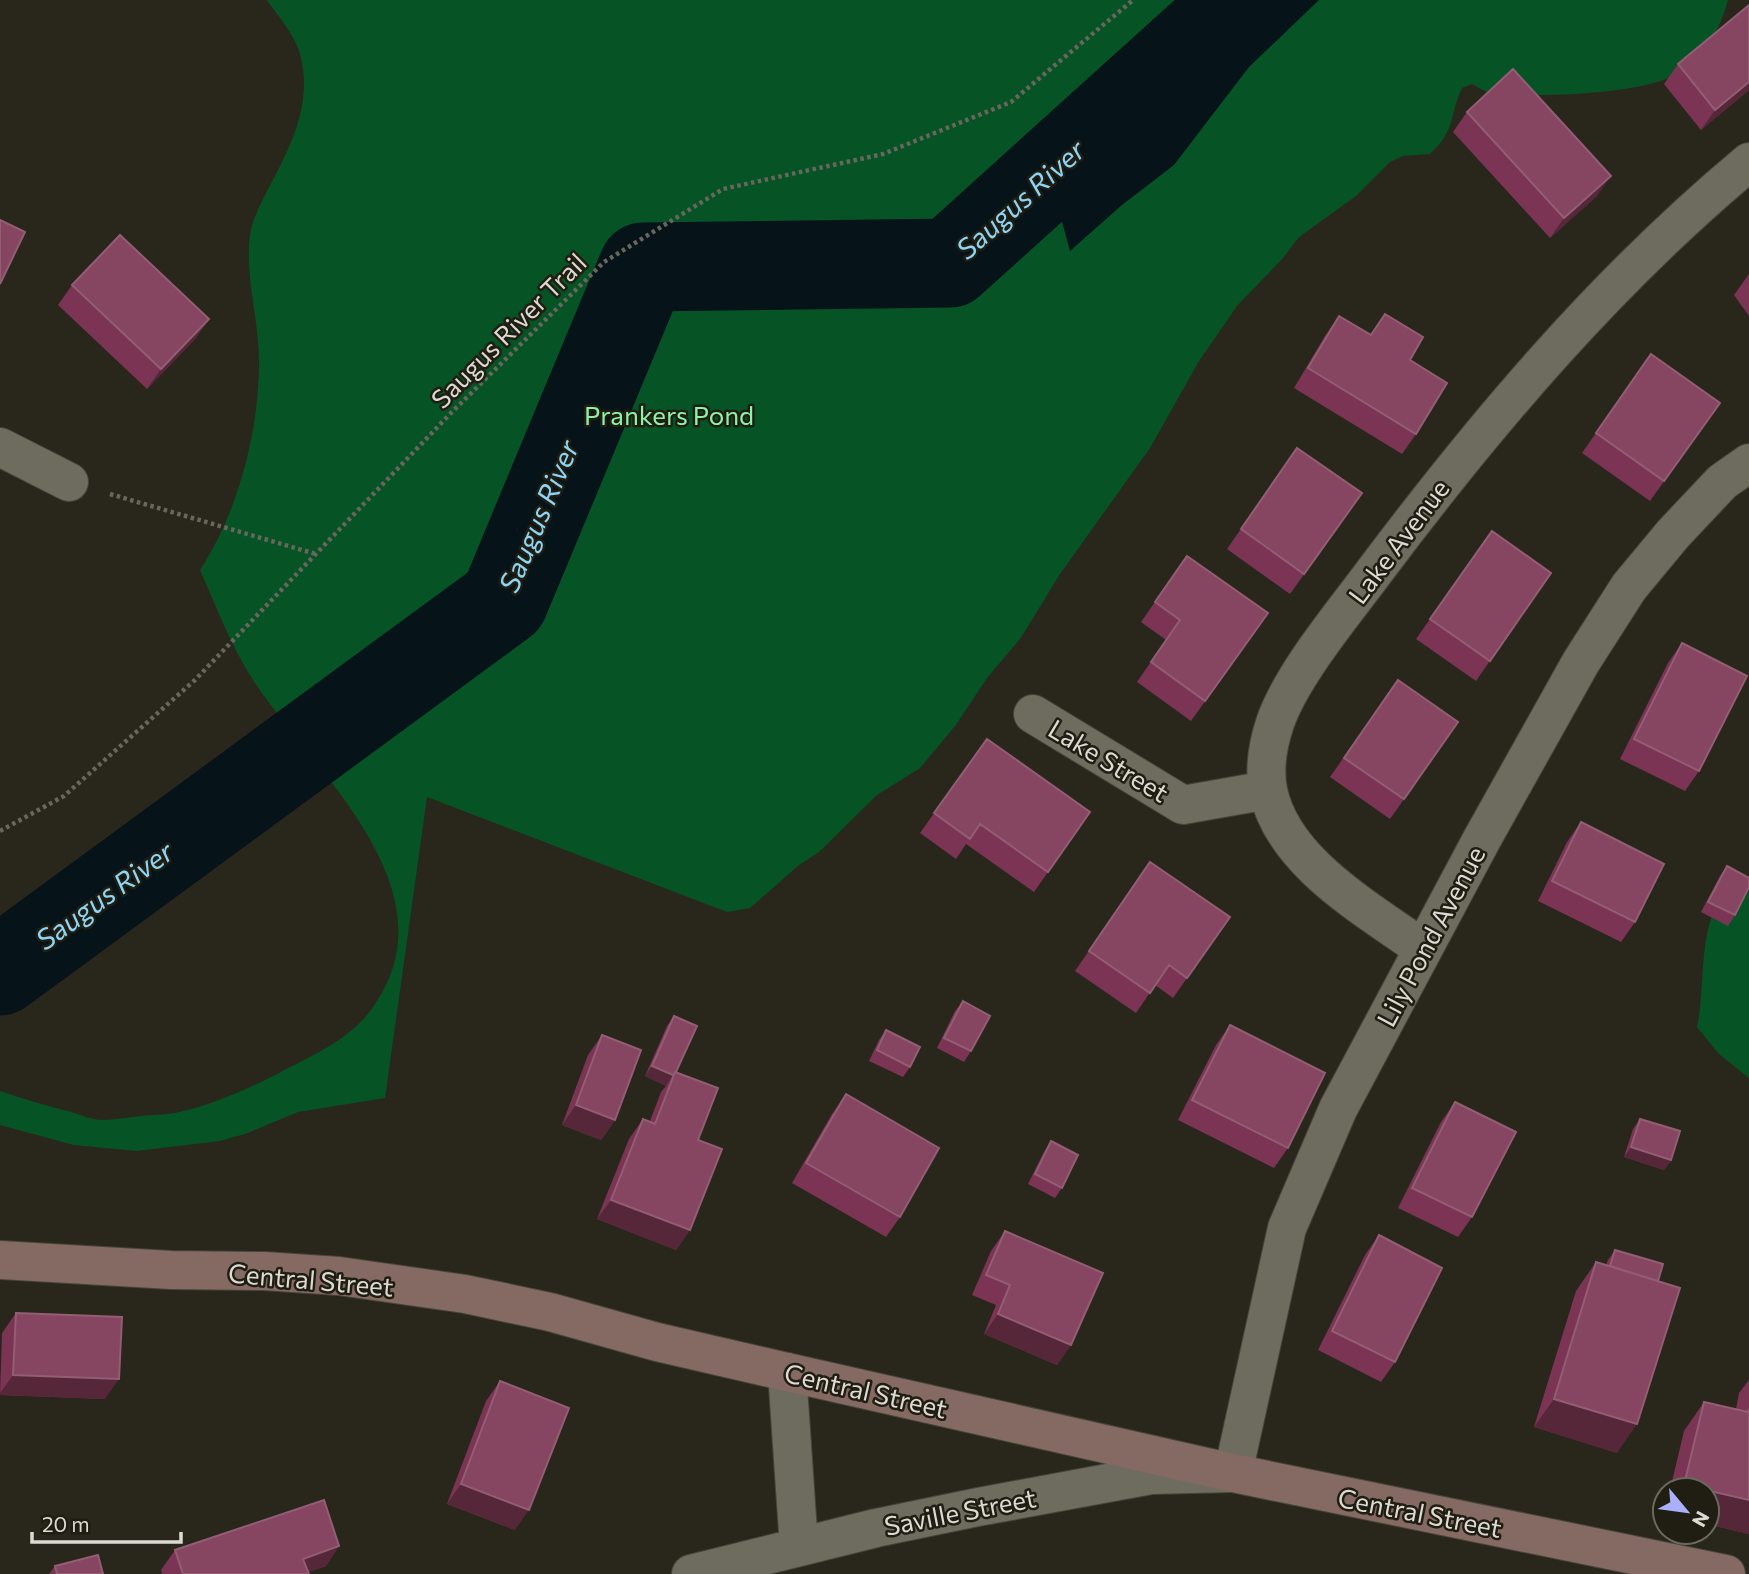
<svg xmlns="http://www.w3.org/2000/svg" width="1749" height="1574" viewBox="0 0 1749 1574" font-family="Commissioner,sans-serif">
<rect width="100%" height="100%" fill="#29271c"/>
<path fill="#065426" d="M 267,0 L 1728,0 C 1719,32 1706,54 1678,73 C 1645,95 1532,98 1492,93 C 1485,92 1478,87 1472,84 L 1462,88 C 1449,116 1456,130 1430,154 L 1403,156 L 1390,162 L 1356,196 L 1299,237 L 1283,258 L 1237,306 L 1199,361 L 1150,448 L 1060,574 L 1020,639 L 987,678 L 955,726 L 920,768 L 877,795 L 819,852 L 799,865 L 750,908 L 727,912 L 427,797 L 385,1098 L 298,1112 L 245,1134 L 220,1141 L 136,1151 L 74,1145 L 0,1125 L 0,1091 C 23,1099 47,1106 71,1112 C 81,1115 92,1120 102,1120 C 112,1120 123,1118 133,1117 C 147,1115 162,1115 175,1113 C 208,1107 250,1088 279,1073 C 309,1057 345,1042 367,1015 C 463,895 314,773 253,680 C 231,646 216,606 200,570 C 239,511 260,428 259,357 C 258,316 245,276 250,235 C 253,215 266,194 275,176 C 295,138 312,98 300,54 C 295,35 278,16 267,0 Z
M 1749,878 L 1749,1078 L 1719,1054 L 1697,1027 C 1705,993 1699,939 1716,907 C 1721,896 1739,886 1749,878 Z"/>
<path fill="#061319" d="M 1195,0 L 1319,0 L 1249,67 L 1174,165 L 1122,205 L 1070,251 L 1039,137 L 1101,117 L 1168,37 Z"/>
<g fill="none" stroke-linecap="round" stroke-linejoin="round">
<path stroke="#061319" stroke-width="89" d="M 0,971 L 504,601 L 643,267 L 950,263 L 1241,0"/>
<defs>
<path id="street" d="M 0,447 L 69,482
M 1033,714 L 1183,805 L 1268,790
M 1423,949 C 1368,909 1282,862 1268,790 C 1264,768 1268,744 1275,723 C 1292,674 1343,614 1374,572 C 1485,424 1606,281 1749,162
M 787,1372 L 799,1547
M 691,1574 L 876,1528 L 978,1507 L 1151,1475 L 1233,1473 L 1287,1228 L 1338,1109 L 1482,839 L 1581,662 L 1629,587 L 1673,534 L 1722,482 L 1749,463"/>
<path id="secondary" d="M 0,1260 L 171,1270 L 264,1271 L 339,1276 L 465,1294 L 550,1312 L 657,1342 L 787,1372 L 1233,1473 L 1726,1574"/>
</defs>
<use href="#street" stroke="#47453b" stroke-width="40"/>
<use href="#secondary" stroke="#47453b" stroke-width="40"/>
<path stroke="#68665d" stroke-width="4.5" stroke-dasharray="3.5 3.5" stroke-linecap="butt" d="M 110,494 L 316,554
M 0,831 L 64,796 L 195,680 L 451,413 L 604,262 L 723,189 L 883,154 L 1011,102 L 1133,0"/>
<use href="#street" stroke="#6e6c5e" stroke-width="38"/>
<use href="#secondary" stroke="#856963" stroke-width="38"/>
</g>
<path fill="#7b3454" d="M 1749,5 L 1749,90 L 1701,130 L 1664,84 L 1678,64 Z
M 1467,112 L 1597,196 L 1550,238 L 1453,132 Z
M 1749,274 L 1749,316 L 1734,295 Z
M 72,285 L 209,319 L 195,339 L 147,389 L 58,305 Z
M 1385,314 L 1410,360 L 1416,434 L 1402,454 L 1294,388 L 1325,336 L 1339,316 L 1371,334 Z
M 1651,354 L 1720,403 L 1650,501 L 1582,453 Z
M 1297,448 L 1362,493 L 1290,594 L 1227,549 Z
M 1492,531 L 1551,573 L 1476,681 L 1416,639 Z
M 1187,556 L 1268,613 L 1191,721 L 1137,682 L 1166,640 L 1141,622 Z
M 1682,643 L 1699,771 L 1685,791 L 1620,759 L 1668,663 Z
M 1398,680 L 1458,722 L 1390,819 L 1330,777 Z
M 987,739 L 1090,812 L 1034,892 L 966,844 L 956,859 L 920,833 Z
M 1581,822 L 1635,922 L 1621,942 L 1538,901 L 1567,842 Z
M 1150,862 L 1230,917 L 1173,998 L 1155,985 L 1136,1013 L 1075,971 Z
M 1727,866 L 1735,915 L 1728,926 L 1701,912 L 1720,876 Z
M 963,1001 L 971,1051 L 964,1062 L 937,1048 L 955,1011 Z
M 674,1016 L 676,1072 L 698,1140 L 690,1230 L 676,1250 L 597,1219 L 629,1139 L 643,1119 L 650,1121 L 661,1092 L 666,1086 L 645,1076 L 667,1026 Z
M 1230,1025 L 1288,1148 L 1274,1168 L 1178,1120 L 1216,1045 Z
M 886,1030 L 910,1067 L 903,1077 L 869,1061 L 879,1040 Z
M 602,1035 L 615,1120 L 601,1140 L 562,1125 L 588,1055 Z
M 846,1094 L 900,1217 L 886,1237 L 792,1183 L 832,1114 Z
M 1455,1102 L 1472,1217 L 1458,1237 L 1398,1208 L 1441,1122 Z
M 1640,1119 L 1671,1160 L 1664,1170 L 1624,1157 L 1633,1129 Z
M 1051,1141 L 1062,1188 L 1055,1198 L 1028,1184 L 1044,1152 Z
M 1005,1231 L 1071,1345 L 1057,1365 L 984,1334 L 996,1305 L 972,1295 L 991,1251 Z
M 1379,1235 L 1395,1362 L 1381,1382 L 1318,1350 L 1365,1255 Z
M 1615,1250 L 1658,1281 L 1617,1453 L 1534,1427 L 1576,1291 L 1596,1262 L 1606,1265 L 1608,1260 Z
M 16,1313 L 105,1399 L 0,1395 L 2,1333 Z
M 1749,1380 L 1749,1534 L 1707,1524 L 1707,1490 L 1670,1490 L 1684,1431 L 1704,1402 L 1736,1409 L 1739,1393 Z
M 500,1381 L 515,1530 L 447,1504 L 486,1401 Z
M 339,1546 L 326,1566 L 308,1572 L 309,1574 L 162,1574 L 161,1570 L 175,1550 Z
M 55,1566 L 103,1574 L 49,1574 Z"/>
<path fill="#562738" d="M 1749,82 L 1749,90 L 1701,130 L 1715,110 Z
M 1611,176 L 1597,196 L 1550,238 L 1564,218 Z
M 209,319 L 195,339 L 147,389 L 161,369 Z
M 652,1066 L 673,1075 L 666,1086 L 645,1076 Z
M 576,1105 L 615,1120 L 601,1140 L 562,1125 Z
M 1631,1147 L 1671,1160 L 1664,1170 L 1624,1157 Z
M 611,1200 L 690,1230 L 676,1250 L 597,1219 Z
M 998,1314 L 1071,1345 L 1057,1365 L 984,1334 Z
M 13,1375 L 119,1379 L 105,1399 L 0,1395 L 0,1393 Z
M 1554,1399 L 1637,1424 L 1617,1453 L 1534,1427 Z
M 461,1484 L 529,1510 L 515,1530 L 447,1504 Z
M 1684,1485 L 1704,1490 L 1681,1490 Z
M 1707,1491 L 1749,1500 L 1749,1534 L 1707,1524 Z
M 339,1546 L 326,1566 L 303,1574 L 303,1559 Z"/>
<path fill="#864561" stroke="#935d73" stroke-width="2" d="M 1749,5 L 1749,82 L 1715,110 L 1678,64 Z
M 1513,69 L 1611,176 L 1564,218 L 1467,112 Z
M 0,220 L 25,232 L 0,284 Z
M 120,235 L 209,319 L 161,369 L 72,285 Z
M 1385,314 L 1423,337 L 1410,360 L 1447,383 L 1416,434 L 1308,368 L 1339,316 L 1371,335 Z
M 1651,354 L 1720,403 L 1664,481 L 1596,433 Z
M 1297,448 L 1362,493 L 1304,574 L 1241,529 Z
M 1492,531 L 1551,573 L 1490,661 L 1430,619 Z
M 1187,556 L 1268,613 L 1205,701 L 1151,662 L 1180,620 L 1155,602 Z
M 1682,643 L 1747,676 L 1699,771 L 1634,739 Z
M 1398,680 L 1458,722 L 1404,799 L 1344,758 Z
M 987,739 L 1090,812 L 1048,872 L 980,824 L 970,839 L 934,813 Z
M 1581,822 L 1664,864 L 1635,922 L 1552,881 Z
M 1150,862 L 1230,917 L 1187,978 L 1169,965 L 1150,993 L 1089,951 Z
M 1727,866 L 1749,878 L 1749,887 L 1735,915 L 1708,902 Z
M 963,1001 L 990,1016 L 971,1051 L 944,1038 Z
M 674,1016 L 697,1026 L 676,1072 L 673,1075 L 652,1066 Z
M 1230,1025 L 1325,1073 L 1288,1148 L 1192,1100 Z
M 886,1030 L 920,1047 L 910,1067 L 877,1050 Z
M 602,1035 L 641,1050 L 615,1120 L 576,1105 Z
M 675,1072 L 718,1088 L 698,1140 L 722,1149 L 690,1230 L 611,1200 L 643,1119 L 655,1124 Z
M 846,1094 L 939,1148 L 900,1217 L 806,1163 Z
M 1455,1102 L 1516,1132 L 1472,1217 L 1412,1188 Z
M 1640,1119 L 1680,1131 L 1671,1160 L 1631,1147 Z
M 1051,1141 L 1078,1155 L 1062,1188 L 1035,1174 Z
M 1005,1231 L 1103,1273 L 1071,1345 L 998,1314 L 1010,1285 L 986,1275 Z
M 1379,1235 L 1442,1268 L 1395,1362 L 1332,1331 Z
M 1615,1250 L 1663,1264 L 1658,1281 L 1610,1266 Z
M 1596,1262 L 1680,1288 L 1637,1424 L 1554,1399 Z
M 16,1313 L 122,1317 L 119,1379 L 13,1375 Z
M 500,1381 L 569,1408 L 529,1510 L 461,1484 Z
M 1704,1402 L 1748,1412 L 1749,1409 L 1749,1500 L 1684,1485 Z
M 324,1500 L 339,1546 L 303,1559 L 309,1574 L 183,1574 L 175,1550 Z
M 98,1555 L 103,1574 L 57,1574 L 55,1566 Z"/>
<g text-anchor="middle" dominant-baseline="central" stroke-width="5" stroke-linejoin="round" paint-order="stroke">
<g font-size="26" fill="#dcdad3" stroke="#201e12">
<text transform="translate(508 330) rotate(-45)">Saugus River Trail</text>
<text transform="translate(1398 541) rotate(-53)">Lake Avenue</text>
<text transform="translate(1109 760) rotate(31)">Lake Street</text>
<text transform="translate(1430 936) rotate(-62)">Lily Pond Avenue</text>
<text transform="translate(311 1279) rotate(5)">Central Street</text>
<text transform="translate(866 1390) rotate(13)">Central Street</text>
<text transform="translate(960 1511) rotate(-11)">Saville Street</text>
<text transform="translate(1420 1512) rotate(11)">Central Street</text>
</g>
<g font-size="26" fill="#8bf3a6" stroke="#201e12">
<text x="669" y="414">Prankers Pond</text>
</g>
<g font-size="28" font-style="italic" fill="#8cd5f7" stroke="#201e12">
<text transform="translate(1020 199) rotate(-42)">Saugus River</text>
<text transform="translate(538 516) rotate(-67)">Saugus River</text>
<text transform="translate(104 895) rotate(-36)">Saugus River</text>
</g>
</g>
<g transform="translate(1686 1511) rotate(119)"><circle r="33" fill="#201e12" stroke="#6b695f" stroke-width="2"/>
<path d="M0-5L12 26L0 18L-12 26Z" fill="#aab0fb"/>
<text y="-10" font-size="19" font-weight="bold" text-anchor="middle" fill="#dcdad3">N</text>
</g>
<path d="M32 1532v10h149v-10" fill="none" stroke="#dcdad3" stroke-width="3.5"/>
<text x="42" y="1532" font-size="21" fill="#dcdad3" stroke="#201e12" stroke-width="5" paint-order="stroke">20 m</text>
</svg>
